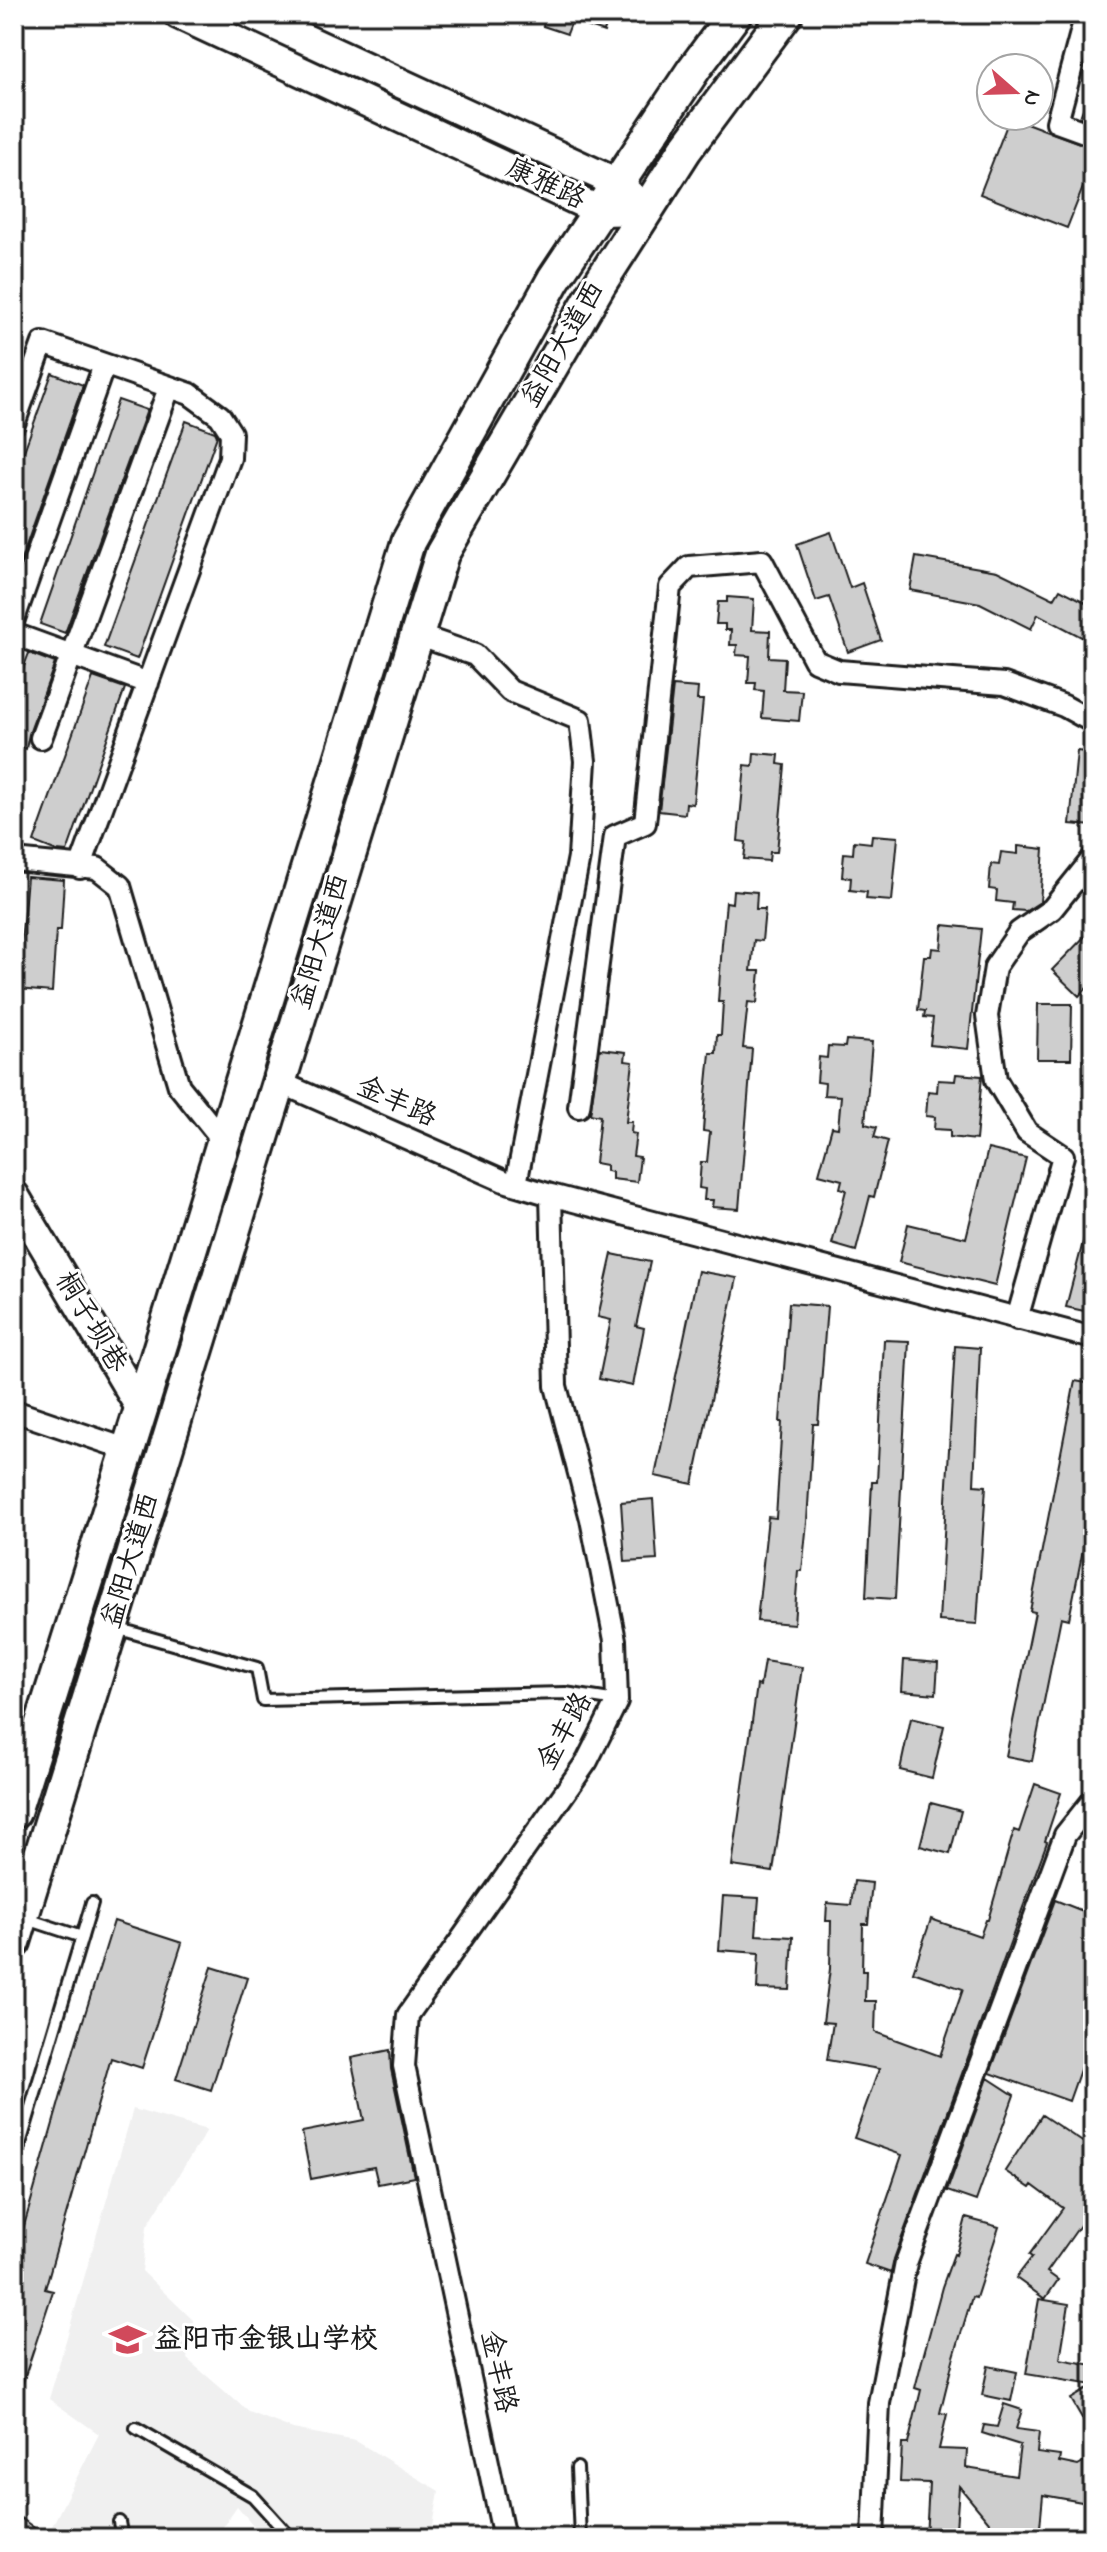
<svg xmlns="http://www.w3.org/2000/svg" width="1107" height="2552" viewBox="0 0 1107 2552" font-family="'Indie Flower','LXGW WenKai TC',sans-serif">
<rect width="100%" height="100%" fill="#fff"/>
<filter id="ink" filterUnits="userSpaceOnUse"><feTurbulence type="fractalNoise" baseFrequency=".0125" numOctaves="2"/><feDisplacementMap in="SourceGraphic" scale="16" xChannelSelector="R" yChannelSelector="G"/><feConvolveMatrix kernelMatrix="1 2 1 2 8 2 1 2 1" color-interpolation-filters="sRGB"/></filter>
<g filter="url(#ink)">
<path fill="#f0f0f0" d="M 133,2109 L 207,2130 L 147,2226 L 142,2271 L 194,2321 L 187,2359 L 249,2412 L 293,2429 L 356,2441 L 439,2491 L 431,2538 L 264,2538 L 237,2506 L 215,2538 L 46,2538 L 99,2434 L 49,2399 Z"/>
<path fill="#cecece" stroke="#1c1c1c" stroke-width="2" d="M 547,14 L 610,14 L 604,32 L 572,21 L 567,34 L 543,26 Z
M 1091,87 L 1093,87 L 1093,121 L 1080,117 Z
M 1010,117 L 1093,148 L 1093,162 L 1067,228 L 980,194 Z
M 52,373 L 83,385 L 15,577 L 14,479 Z
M 118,400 L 147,410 L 65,633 L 40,624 Z
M 186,421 L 215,432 L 217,436 L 137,659 L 104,647 Z
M 831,532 L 850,588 L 862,583 L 881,640 L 848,652 L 829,597 L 816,601 L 797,544 Z
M 916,557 L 997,571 L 1054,599 L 1060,589 L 1093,606 L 1093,643 L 1038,614 L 1031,629 L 980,603 L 910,590 Z
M 727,597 L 754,599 L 752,630 L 770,631 L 769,657 L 785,658 L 783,690 L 802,691 L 799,721 L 762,718 L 764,691 L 755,690 L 756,683 L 748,683 L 750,656 L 736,655 L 737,645 L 730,645 L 731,630 L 725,630 L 725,624 L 716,624 L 718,602 L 727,602 Z
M 29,653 L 55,663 L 29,734 L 26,749 L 14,745 L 14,693 Z
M 93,677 L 125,688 L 67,852 L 57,851 L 34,842 Z
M 673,686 L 698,688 L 697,700 L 703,700 L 693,804 L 686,803 L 685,814 L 659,811 Z
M 1077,751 L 1093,753 L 1093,826 L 1070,824 Z
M 754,753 L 779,755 L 778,764 L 785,765 L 777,852 L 770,852 L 769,861 L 744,859 L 746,842 L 738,841 L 745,765 L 753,766 Z
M 872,835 L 898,837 L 892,901 L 866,899 L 867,892 L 850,890 L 851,878 L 842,877 L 844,853 L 853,854 L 854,841 L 871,843 Z
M 1018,846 L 1044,849 L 1040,902 L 1026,911 L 1012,910 L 1013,903 L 996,901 L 997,890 L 989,889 L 991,864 L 999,865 L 1001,852 L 1018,854 Z
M 27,877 L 64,880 L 61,930 L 56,930 L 52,992 L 17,989 Z
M 733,890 L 757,892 L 756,909 L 765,909 L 762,941 L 754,940 L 751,971 L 760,971 L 757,1003 L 748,1002 L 743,1048 L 752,1049 L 739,1209 L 712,1207 L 713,1200 L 704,1200 L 705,1189 L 699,1188 L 701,1162 L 707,1162 L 710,1132 L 703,1131 L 705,1104 L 710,1053 L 716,1053 L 717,1035 L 721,1035 L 723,1002 L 718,1002 L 722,944 L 726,902 L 732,903 Z
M 943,925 L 981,929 L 968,1049 L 930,1045 L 933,1018 L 924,1017 L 925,1011 L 918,1010 L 924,956 L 931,956 L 932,948 L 941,949 Z
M 1093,928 L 1093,982 L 1079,996 L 1052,970 Z
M 1038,1004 L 1072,1004 L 1071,1059 L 1037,1059 Z
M 846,1040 L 872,1042 L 865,1124 L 877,1127 L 874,1137 L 888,1141 L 874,1197 L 870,1196 L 856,1251 L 832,1244 L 846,1190 L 840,1188 L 842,1180 L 819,1174 L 832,1127 L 838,1128 L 841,1096 L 824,1095 L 825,1083 L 817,1082 L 819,1057 L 827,1058 L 828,1046 L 845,1047 Z
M 600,1049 L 626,1052 L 625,1061 L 633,1062 L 626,1122 L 632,1122 L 631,1133 L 636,1134 L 633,1156 L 640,1157 L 637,1182 L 612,1179 L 612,1172 L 606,1171 L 606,1165 L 595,1163 L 600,1116 L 590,1114 Z
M 956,1074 L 982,1076 L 976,1140 L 950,1137 L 950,1130 L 934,1129 L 935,1117 L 926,1116 L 928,1091 L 937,1092 L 938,1080 L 955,1081 Z
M 988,1149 L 1026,1158 L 995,1286 L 899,1262 L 908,1224 L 966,1238 Z
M 1088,1223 L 1093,1224 L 1093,1313 L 1066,1307 Z
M 612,1254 L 650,1262 L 636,1326 L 644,1328 L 633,1386 L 599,1379 L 611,1320 L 598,1317 Z
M 698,1271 L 737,1278 L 693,1484 L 655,1476 Z
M 789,1303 L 827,1306 L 818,1424 L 813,1424 L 807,1522 L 802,1571 L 798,1571 L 794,1624 L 757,1621 L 768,1517 L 776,1518 L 782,1422 L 780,1422 Z
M 884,1340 L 909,1341 L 895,1599 L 866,1597 L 872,1482 L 877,1482 Z
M 955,1346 L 980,1348 L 974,1485 L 986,1486 L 977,1624 L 939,1621 Z
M 1075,1381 L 1093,1384 L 1093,1485 L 1087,1515 L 1090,1515 L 1069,1619 L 1061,1617 L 1032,1761 L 1006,1756 L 1035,1612 L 1030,1611 Z
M 653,1499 L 657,1560 L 625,1562 L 621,1502 Z
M 904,1660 L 938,1663 L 936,1694 L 902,1691 Z
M 764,1661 L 802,1667 L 773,1872 L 732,1866 L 757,1685 L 760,1686 Z
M 911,1718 L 944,1726 L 932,1778 L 900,1770 Z
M 1035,1784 L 1061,1793 L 1045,1841 L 1047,1842 L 894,2259 L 891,2273 L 865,2264 L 902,2155 L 854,2138 L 879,2069 L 827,2060 L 833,2023 L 823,2022 L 830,1969 L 831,1921 L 826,1921 L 827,1903 L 851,1905 L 854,1881 L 872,1883 L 868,1924 L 863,1924 L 862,1971 L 866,1971 L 865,2001 L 876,2001 L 875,2032 L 940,2056 L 963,1989 L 913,1972 L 931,1919 L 980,1936 L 986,1920 L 988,1920 L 1014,1830 L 1019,1832 Z
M 931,1803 L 961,1811 L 950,1854 L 920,1846 Z
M 723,1896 L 759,1898 L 756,1935 L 793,1937 L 790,1990 L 757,1989 L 759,1953 L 719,1950 Z
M 1055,1900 L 1093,1915 L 1093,2033 L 1069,2101 L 990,2073 Z
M 114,1921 L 182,1943 L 142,2068 L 111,2058 L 45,2289 L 53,2291 L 17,2400 L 14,2399 L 14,2261 L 75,2046 Z
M 212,1967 L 247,1978 L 211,2090 L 176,2079 Z
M 390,2050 L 391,2069 L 414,2177 L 378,2184 L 374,2167 L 311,2179 L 302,2132 L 364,2120 L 351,2058 Z
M 988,2078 L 1014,2095 L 976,2201 L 947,2191 Z
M 1042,2115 L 1093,2149 L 1093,2213 L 1086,2223 L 1083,2221 L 1047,2272 L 1058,2280 L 1045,2299 L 1016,2278 L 1032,2257 L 1029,2255 L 1063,2208 L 1032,2185 L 1030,2188 L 1005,2171 Z
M 966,2218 L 999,2227 L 976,2298 L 972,2297 L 953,2360 L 940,2413 L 947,2414 L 939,2449 L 967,2450 L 966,2468 L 1016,2476 L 1020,2445 L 982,2433 L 984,2425 L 997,2427 L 1004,2404 L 1022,2410 L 1016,2429 L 1039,2432 L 1037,2453 L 1060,2456 L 1059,2462 L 1078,2466 L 1093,2457 L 1093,2504 L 1043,2495 L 1039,2538 L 1002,2538 L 959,2486 L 956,2529 L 945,2529 L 942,2538 L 926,2538 L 929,2483 L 900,2482 L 902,2444 L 908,2444 L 921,2390 L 915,2388 L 923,2357 L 942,2287 L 954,2254 L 956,2255 Z
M 1039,2299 L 1069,2304 L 1060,2359 L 1093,2365 L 1093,2385 L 1026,2374 Z
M 988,2366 L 1017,2372 L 1011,2401 L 982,2395 Z
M 1093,2386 L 1093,2437 L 1071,2399 Z
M 14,2513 L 48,2538 L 14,2538 Z"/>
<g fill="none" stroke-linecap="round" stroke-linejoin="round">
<defs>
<path id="lane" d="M 116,1628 L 257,1668 L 263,1700 L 565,1693 L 617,1701
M 27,1919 L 82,1937
M 14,2164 L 92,1903
M 136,2428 L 253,2496 L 291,2538
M 577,2468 L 580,2538
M 119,2522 L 122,2538"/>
<path id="street" d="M 1086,14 L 1057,122 L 1093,135
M 14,424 L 43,343 L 190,394 L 220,416 L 231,433 L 230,458 L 80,868
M 14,619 L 104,365
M 14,634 L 148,683
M 417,635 L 475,655 L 510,691 L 580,720 L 585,761 L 579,857 L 516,1184
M 41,738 L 169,388
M 14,860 L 97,868 L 120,886 L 179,1086 L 224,1142
M 279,1082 L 504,1181 L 551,1195 L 556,1386 L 591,1519 L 615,1640 L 617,1701 L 587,1761 L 408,2015 L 404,2066 L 504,2538
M 579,1107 L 615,836 L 645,823 L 670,587 L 689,567 L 762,561 L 815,661 L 839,671 L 1004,684 L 1064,706 L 1093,722
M 551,1195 L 1093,1338
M 1017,1319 L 1063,1156 L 1027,1132 L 996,1080 L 987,1016 L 995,967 L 1019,932 L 1052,909 L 1093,858
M 14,1411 L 129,1450
M 873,2538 L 879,2403 L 906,2263 L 1065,1835 L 1093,1800"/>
<path id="secondary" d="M 178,14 L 600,211 L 646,210
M 251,14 L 617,183 L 634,199
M 14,1195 L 141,1409"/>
<path id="primary" d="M 14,1812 L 141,1409 L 408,542 L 554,279 L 694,69 L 735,14
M 14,1942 L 442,554 L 600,283 L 685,150 L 786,14"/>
</defs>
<use href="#lane" stroke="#1c1c1c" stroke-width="16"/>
<use href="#street" stroke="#1c1c1c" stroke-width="26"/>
<use href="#secondary" stroke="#1c1c1c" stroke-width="34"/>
<use href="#primary" stroke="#1c1c1c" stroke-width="38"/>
<use href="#lane" stroke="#fff" stroke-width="10"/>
<use href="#street" stroke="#fff" stroke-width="20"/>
<use href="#secondary" stroke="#fff" stroke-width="28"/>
<use href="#primary" stroke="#fff" stroke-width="32"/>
</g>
</g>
<defs>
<symbol id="school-bare" viewBox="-9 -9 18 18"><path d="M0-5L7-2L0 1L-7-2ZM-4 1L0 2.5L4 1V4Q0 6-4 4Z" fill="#d1495b" stroke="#fff" stroke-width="2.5" paint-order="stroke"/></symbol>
</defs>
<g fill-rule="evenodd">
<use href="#school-bare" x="102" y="2314" width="51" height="51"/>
</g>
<g text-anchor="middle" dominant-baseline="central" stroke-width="6" stroke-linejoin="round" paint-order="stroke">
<g font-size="28" fill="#1c1c1c" stroke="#fff">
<text transform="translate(545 185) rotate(25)">康雅路</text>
<text transform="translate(564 345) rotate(-60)">益阳大道西</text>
<text transform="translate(322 942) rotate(-73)">益阳大道西</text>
<text transform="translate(396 1103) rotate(24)">金丰路</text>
<text transform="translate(90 1323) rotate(59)">桐子坝巷</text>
<text transform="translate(132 1561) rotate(-73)">益阳大道西</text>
<text transform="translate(566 1732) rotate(-61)">金丰路</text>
<text transform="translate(497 2372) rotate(78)">金丰路</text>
</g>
<g font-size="28" font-weight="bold" fill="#1c1c1c" stroke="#fff" text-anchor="start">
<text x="154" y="2340">益阳市金银山学校</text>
</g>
</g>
<rect width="1107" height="2552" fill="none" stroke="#fff" stroke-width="48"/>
<rect x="24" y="24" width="1059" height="2504" fill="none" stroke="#1c1c1c" stroke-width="3" filter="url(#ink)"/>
<g transform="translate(1015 92) rotate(110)"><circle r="38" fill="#ffffff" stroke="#a4a4a4" stroke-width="2"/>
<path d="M0-6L14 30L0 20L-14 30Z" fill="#d1495b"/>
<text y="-12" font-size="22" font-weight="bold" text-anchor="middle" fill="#1c1c1c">N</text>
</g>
</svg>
